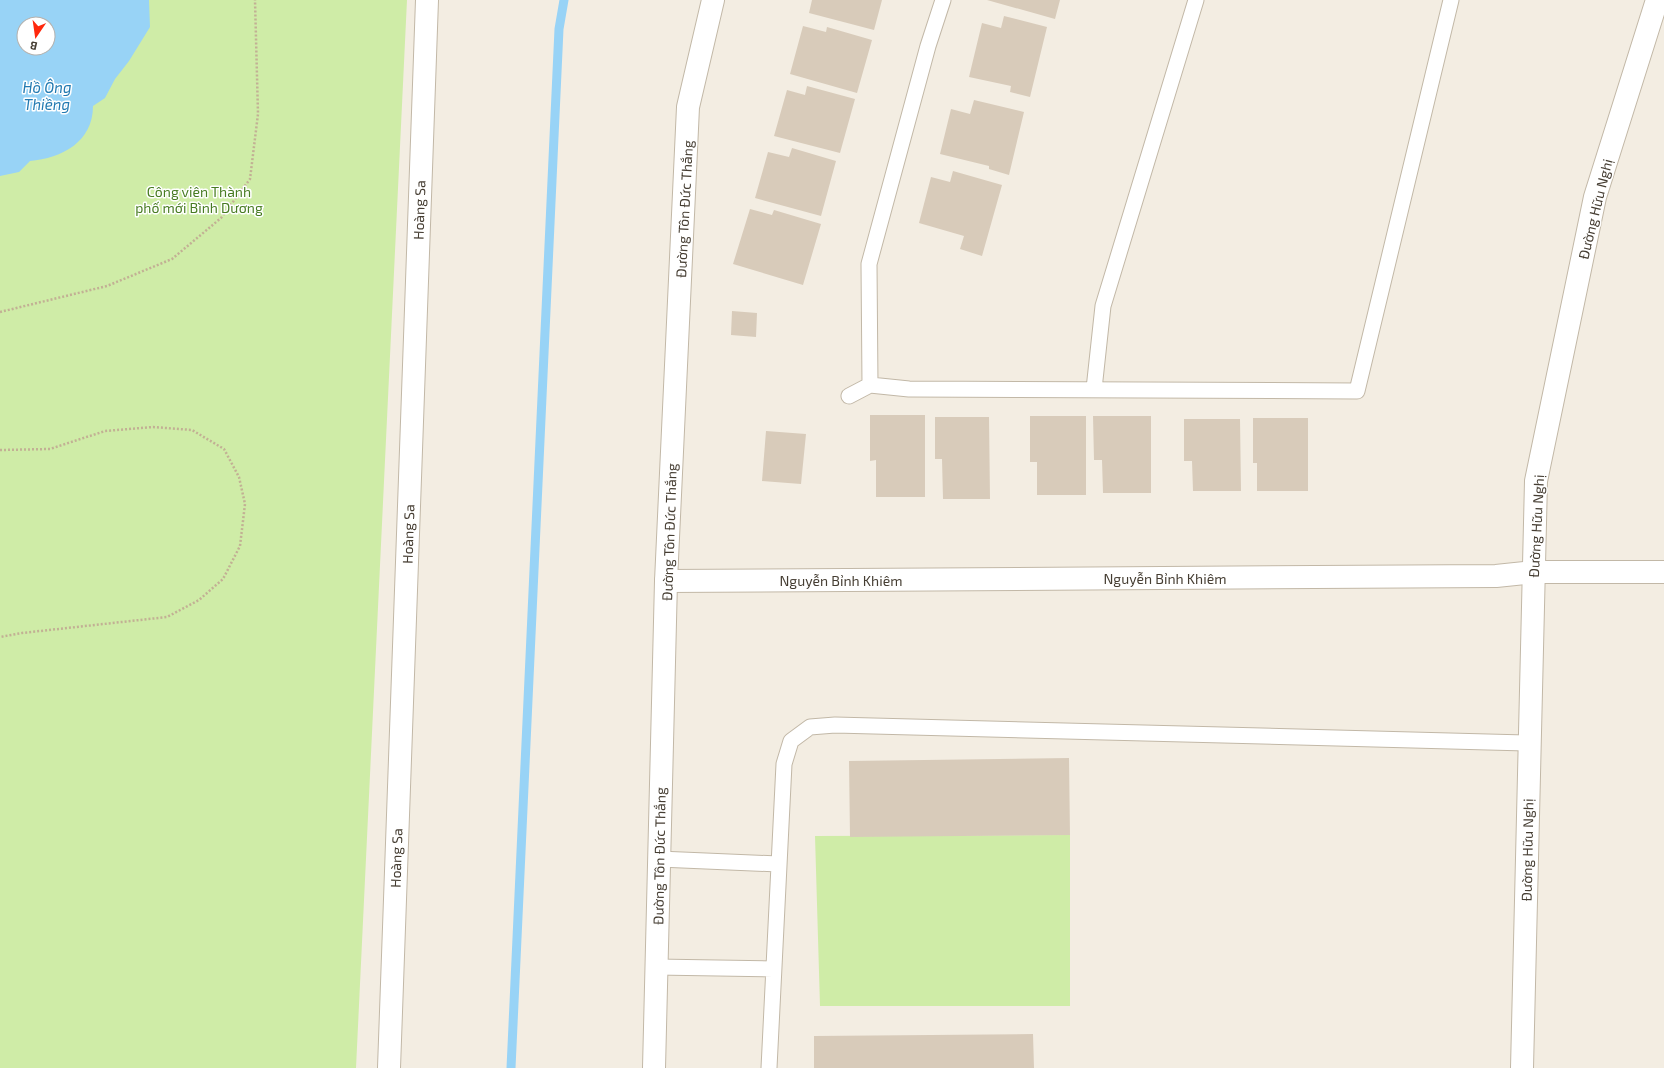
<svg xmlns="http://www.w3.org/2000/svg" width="1664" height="1068" viewBox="0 0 1664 1068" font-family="'Exo 2',sans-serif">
<rect width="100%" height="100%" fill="#f3ede2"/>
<path fill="#cfeca7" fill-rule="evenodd" d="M 0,0 L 407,0 L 356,1068 L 0,1068 ZM 24,24 L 48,24 L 48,48 L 24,48 Z
M 1070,835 L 1070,1006 L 820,1006 L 815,836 Z"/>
<path fill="#98d3f6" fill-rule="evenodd" d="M 0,0 L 149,0 L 150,27 L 129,61 L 115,79 L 105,98 L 93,106 C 93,142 62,158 30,161 L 19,172 L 0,176 ZM 24,24 L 48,24 L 48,48 L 24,48 Z"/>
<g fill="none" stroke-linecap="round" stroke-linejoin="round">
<path stroke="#98d3f6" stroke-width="9" d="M 511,1068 L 559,29 L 564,0"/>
</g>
<path fill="#d8cbba" d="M 812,0 L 882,0 L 874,30 L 809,13 Z
M 987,0 L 1060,0 L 1055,19 Z
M 1004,16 L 1047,27 L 1030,97 L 1010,92 L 1011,86 L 969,77 L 982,23 L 1001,28 Z
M 803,26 L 826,32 L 827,27 L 872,40 L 857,93 L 790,74 Z
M 807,86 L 855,99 L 840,153 L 774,136 L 787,90 L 805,95 Z
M 974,100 L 1024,112 L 1009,175 L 989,169 L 989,166 L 940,154 L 951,109 L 970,114 Z
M 792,148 L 836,161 L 821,216 L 755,198 L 768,152 L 789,157 Z
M 953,171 L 1002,185 L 982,256 L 960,249 L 964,236 L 919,223 L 931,177 L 950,182 Z
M 750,209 L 772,215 L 774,210 L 821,224 L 803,285 L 733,264 Z
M 732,311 L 757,313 L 756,337 L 731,335 Z
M 870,415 L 925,415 L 925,497 L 876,497 L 876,460 L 870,461 Z
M 1030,416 L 1086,416 L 1086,495 L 1037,495 L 1037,462 L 1030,462 Z
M 1093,416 L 1151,416 L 1151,493 L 1103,493 L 1102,460 L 1094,460 Z
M 935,417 L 989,417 L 990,499 L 943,499 L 942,459 L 935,459 Z
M 1253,418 L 1308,418 L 1308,491 L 1257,491 L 1257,463 L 1253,463 Z
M 1184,419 L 1240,419 L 1241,491 L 1193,491 L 1192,461 L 1184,461 Z
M 766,431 L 806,434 L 801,484 L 762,481 Z
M 1069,758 L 1070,835 L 850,837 L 849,761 Z
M 1033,1034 L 1034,1068 L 814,1068 L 814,1036 Z"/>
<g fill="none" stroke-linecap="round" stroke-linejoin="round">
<defs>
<path id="service" d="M 870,385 L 869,264 L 928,46 L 943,0
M 1094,389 L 1103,306 L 1196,0
M 849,396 L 870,385 L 909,389 L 1357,391 L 1451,0
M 659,859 L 778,864
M 656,967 L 773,969
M 769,1068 L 784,764 L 791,741 L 810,727 L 835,725 L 1530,743"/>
<path id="minor" d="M 666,581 L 1496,576 L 1534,572 L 1664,572
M 389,1068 L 427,0"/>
<path id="tertiary" d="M 654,1068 L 666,581 L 688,107 L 713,0
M 1522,1068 L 1536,481 L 1595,197 L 1657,0"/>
</defs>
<use href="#service" stroke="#c2b8a7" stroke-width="17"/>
<use href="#minor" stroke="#c2b8a7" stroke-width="24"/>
<use href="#tertiary" stroke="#c2b8a7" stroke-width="24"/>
<path stroke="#c2b094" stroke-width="2.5" stroke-dasharray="2 2" stroke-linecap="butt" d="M 0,312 L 107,286 L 172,259 L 221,218 L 250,179 L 258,114 L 255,0
M 0,450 L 50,449 L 105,431 L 153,427 L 192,430 L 224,449 L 239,477 L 245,504 L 240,546 L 223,579 L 199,600 L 167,617 L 22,633 L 0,637"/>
<use href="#service" stroke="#fff" stroke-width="15"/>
<use href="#minor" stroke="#fff" stroke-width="22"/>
<use href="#tertiary" stroke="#fff" stroke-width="22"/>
</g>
<g text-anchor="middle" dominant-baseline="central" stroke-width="3" stroke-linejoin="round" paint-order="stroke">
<g font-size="14" fill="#477b21" stroke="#fff">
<text x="199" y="191">Công viên Thành<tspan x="199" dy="16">phố mới Bình Dương</tspan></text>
</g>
<g font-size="14" fill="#453d32" stroke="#fff">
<text transform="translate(684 209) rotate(-87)">Đường Tôn Đức Thắng</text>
<text transform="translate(1595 209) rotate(-76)">Đường Hữu Nghị</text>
<text transform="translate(419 210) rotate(-88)">Hoàng Sa</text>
<text transform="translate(1536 526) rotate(-87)">Đường Hữu Nghị</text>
<text transform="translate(669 532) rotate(-88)">Đường Tôn Đức Thắng</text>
<text transform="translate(408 534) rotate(-88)">Hoàng Sa</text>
<text x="1165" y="578">Nguyễn Bỉnh Khiêm</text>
<text x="841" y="580">Nguyễn Bỉnh Khiêm</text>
<text transform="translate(1527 850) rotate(-89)">Đường Hữu Nghị</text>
<text transform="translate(659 856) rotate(-89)">Đường Tôn Đức Thắng</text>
<text transform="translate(396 858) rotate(-88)">Hoàng Sa</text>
</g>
<g font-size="15" font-style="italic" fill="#227ab1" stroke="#fff">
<text x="47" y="87">Hồ Ông<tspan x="47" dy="17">Thiềng</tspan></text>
</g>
</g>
<g transform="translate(36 36) rotate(193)"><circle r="19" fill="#ffffff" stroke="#b5b1ad"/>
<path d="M0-3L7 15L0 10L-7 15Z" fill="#ff280d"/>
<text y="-6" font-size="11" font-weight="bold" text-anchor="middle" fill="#453d32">B</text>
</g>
</svg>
